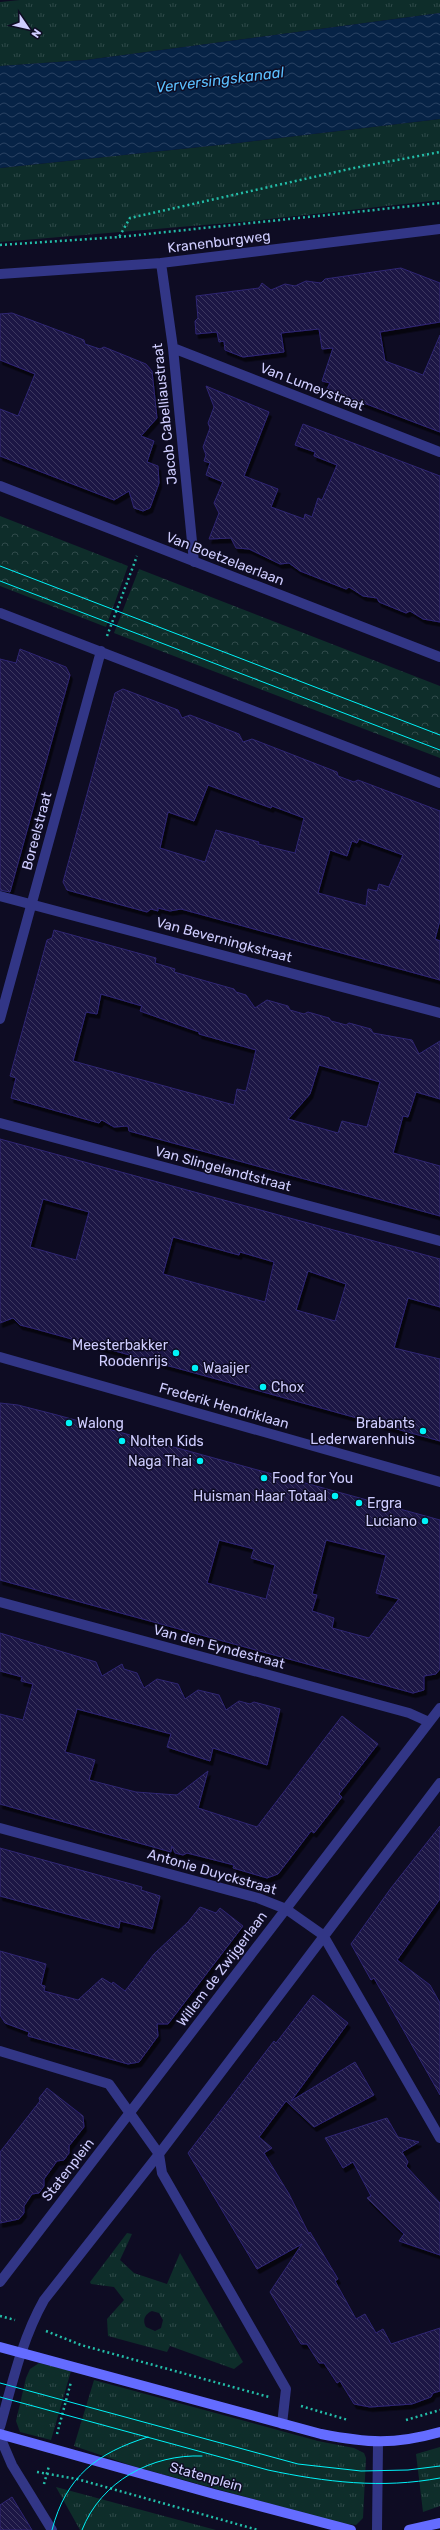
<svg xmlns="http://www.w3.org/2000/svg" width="440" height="2530" viewBox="0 0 440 2530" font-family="Rubik,sans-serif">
<defs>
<pattern id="grass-tufts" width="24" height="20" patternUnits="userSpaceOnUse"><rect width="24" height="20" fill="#0e2d2a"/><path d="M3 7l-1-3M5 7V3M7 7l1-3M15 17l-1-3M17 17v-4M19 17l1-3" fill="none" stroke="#304a4a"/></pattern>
<pattern id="forest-crowns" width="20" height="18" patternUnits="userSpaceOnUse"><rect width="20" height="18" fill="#0e2d2a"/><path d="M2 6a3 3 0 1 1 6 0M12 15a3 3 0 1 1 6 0" fill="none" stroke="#304a4a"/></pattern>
<pattern id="water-waves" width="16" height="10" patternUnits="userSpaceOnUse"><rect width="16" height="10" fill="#072346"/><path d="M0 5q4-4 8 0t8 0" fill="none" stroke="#2a4262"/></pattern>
<pattern id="building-back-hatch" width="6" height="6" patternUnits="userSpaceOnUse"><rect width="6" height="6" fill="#1c1645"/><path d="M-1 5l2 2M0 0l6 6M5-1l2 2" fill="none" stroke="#3c3761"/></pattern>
<filter id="shadow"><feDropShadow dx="2.5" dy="4.5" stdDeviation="0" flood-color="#0009"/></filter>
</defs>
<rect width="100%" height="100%" fill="#0e0c23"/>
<path fill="url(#grass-tufts)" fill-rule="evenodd" d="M 20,0 L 440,0 L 440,13 L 86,60 L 0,66 L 0,2 Z
M 440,119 L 440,200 L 252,221 L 0,242 L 0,168 L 238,143 Z
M 127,2233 L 132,2234 L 120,2260 L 134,2273 L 167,2284 L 180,2253 L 243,2362 L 234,2369 L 170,2346 L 167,2352 L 108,2336 L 107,2319 L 124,2300 L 114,2287 L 91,2284 L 90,2282 ZM 152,2311 L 159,2313 L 163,2320 L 161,2328 L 155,2331 L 146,2327 C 142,2320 145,2314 152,2311 Z
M 39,2363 L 71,2371 L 51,2440 L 20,2432 L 16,2421 L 26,2378 L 30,2369 Z
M 94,2380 L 318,2441 L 354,2448 L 364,2453 L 366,2458 L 363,2518 L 356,2525 L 340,2523 L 133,2466 L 74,2446 Z
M 440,2447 L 440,2506 L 423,2512 L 416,2454 Z
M 56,2487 L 216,2530 L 80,2530 Z"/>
<path fill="url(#forest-crowns)" d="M 0,516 L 128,566 L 106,627 L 0,586 Z
M 139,569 L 440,686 L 440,758 L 114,633 Z"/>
<path fill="url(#water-waves)" d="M 440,13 L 440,119 L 238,143 L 0,168 L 0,66 L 86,60 Z"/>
<path fill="url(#building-back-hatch)" stroke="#2f2673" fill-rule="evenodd" filter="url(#shadow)" d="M 401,268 L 440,283 L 440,322 L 380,332 L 385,361 L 423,375 L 440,335 L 440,432 L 327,389 L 330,383 L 322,381 L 333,348 L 322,349 L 319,329 L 281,333 L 284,352 L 243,357 L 225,350 L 224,341 L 219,342 L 217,332 L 196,334 L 195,321 L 198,318 L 196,296 L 259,288 L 262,283 L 271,290 L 285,284 L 295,286 L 306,281 L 321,283 L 325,279 Z
M 12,313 L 84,340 L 85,344 L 100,349 L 104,347 L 146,364 L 152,371 L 157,418 L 141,436 L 154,441 L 147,462 L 158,466 L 159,483 L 150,508 L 143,511 L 134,508 L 129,491 L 114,500 L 0,456 L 0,409 L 18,416 L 35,374 L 0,360 L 0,314 Z
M 206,386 L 269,412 L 244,476 L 278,489 L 271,507 L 304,519 L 305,514 L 312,517 L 318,498 L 322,500 L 337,465 L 314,456 L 315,452 L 295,445 L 303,424 L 440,476 L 440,622 L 423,619 L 410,611 L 406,613 L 379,602 L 377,598 L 363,596 L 349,587 L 346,589 L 300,571 L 289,563 L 280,564 L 249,549 L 236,548 L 231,538 L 209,539 L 219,513 L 214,503 L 223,482 L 206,475 L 210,463 L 204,461 L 206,455 L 203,447 L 210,428 L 208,423 L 214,407 Z
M 20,649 L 66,667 L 70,675 L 10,892 L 0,890 L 0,659 L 16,663 Z
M 123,689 L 178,710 L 182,718 L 190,715 L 239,734 L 243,742 L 252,739 L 337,772 L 338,776 L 354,782 L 358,780 L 440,811 L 440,920 L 435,939 L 440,941 L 440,980 L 181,909 L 170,911 L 158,908 L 158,911 L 151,909 L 147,912 L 67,890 L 63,882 L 101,743 L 115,693 ZM 208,785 L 271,808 L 272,806 L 304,818 L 295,853 L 258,844 L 259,842 L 216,830 L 205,862 L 160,848 L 168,812 L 194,821 ZM 359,839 L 403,855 L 389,887 L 379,884 L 377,891 L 368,889 L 366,906 L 318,893 L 330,850 L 347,856 L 352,841 L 357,843 Z
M 54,930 L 156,958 L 155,963 L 175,969 L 174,972 L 234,989 L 236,992 L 246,995 L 255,1008 L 267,1000 L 288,1006 L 290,1010 L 304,1014 L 308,1012 L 329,1018 L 331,1021 L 339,1023 L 346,1025 L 349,1023 L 371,1029 L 373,1033 L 412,1040 L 419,1054 L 440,1041 L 440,1099 L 416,1092 L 408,1117 L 403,1116 L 393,1153 L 440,1166 L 440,1216 L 129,1131 L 128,1126 L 114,1127 L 102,1120 L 99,1123 L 11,1098 L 16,1078 L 10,1076 L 47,940 L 52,938 ZM 101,994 L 142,1006 L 140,1011 L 199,1032 L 199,1034 L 256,1050 L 246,1091 L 237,1089 L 234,1105 L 73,1061 L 86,1012 L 97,1014 ZM 319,1065 L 380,1082 L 367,1127 L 342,1121 L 338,1133 L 288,1119 L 310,1094 Z
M 0,1139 L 440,1259 L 440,1307 L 408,1298 L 394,1348 L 440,1359 L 440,1441 L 32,1328 L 20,1325 L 13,1318 L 0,1323 ZM 43,1199 L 89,1212 L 76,1260 L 30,1247 ZM 173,1237 L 239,1255 L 240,1252 L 274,1262 L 265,1302 L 163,1274 ZM 308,1271 L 346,1284 L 335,1321 L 296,1310 Z
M 0,1403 L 18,1405 L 57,1415 L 440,1520 L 440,1669 L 436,1674 L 424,1676 L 424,1690 L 413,1693 L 0,1580 ZM 219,1540 L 254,1549 L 251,1558 L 275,1565 L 266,1599 L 207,1583 ZM 326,1540 L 386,1555 L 376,1593 L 399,1599 L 369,1638 L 332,1628 L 334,1618 L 312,1611 L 317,1595 L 312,1594 Z
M 0,1633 L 96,1662 L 102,1676 L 122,1664 L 124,1669 L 137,1673 L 144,1688 L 157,1679 L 178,1684 L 185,1699 L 198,1690 L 219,1695 L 226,1710 L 239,1701 L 250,1704 L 254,1702 L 280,1709 L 267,1765 L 213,1748 L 210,1761 L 167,1747 L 171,1734 L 77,1709 L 65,1752 L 95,1760 L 89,1780 L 136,1792 L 177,1795 L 208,1771 L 198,1808 L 257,1827 L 342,1716 L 378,1744 L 339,1794 L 342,1797 L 314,1833 L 311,1831 L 278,1874 L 267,1878 L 233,1868 L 234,1865 L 187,1853 L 183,1855 L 175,1853 L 172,1846 L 171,1852 L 0,1804 L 0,1714 L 23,1720 L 33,1684 L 21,1681 L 22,1677 L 0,1671 Z
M 440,1826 L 440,1899 L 397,1960 L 430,1985 L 440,2003 L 440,2095 L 374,1978 L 371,1980 L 351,1944 L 391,1888 Z
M 0,1848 L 142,1887 L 141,1890 L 160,1896 L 152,1929 L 120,1921 L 119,1928 L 0,1896 Z
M 200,1907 L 216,1913 L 220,1908 L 243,1926 L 168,2024 L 157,2024 L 158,2036 L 139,2062 L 128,2064 L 28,2036 L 29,2032 L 5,2023 L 0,2015 L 0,1951 L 46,1964 L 41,1985 L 45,1986 L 44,1991 L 78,2000 L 102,1978 L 112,1984 L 113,1982 L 125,1991 L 154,1954 L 188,1922 Z
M 313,1995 L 348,2023 L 291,2101 L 355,2062 L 374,2095 L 314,2127 L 286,2101 L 259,2137 L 272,2148 L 264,2153 L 289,2194 L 309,2234 L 310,2232 L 338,2279 L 335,2281 L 356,2319 L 365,2314 L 376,2333 L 383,2329 L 391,2344 L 440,2328 L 440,2391 L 433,2393 L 431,2397 L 412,2404 L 370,2407 L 354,2404 L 340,2381 L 337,2383 L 324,2363 L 319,2363 L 307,2344 L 301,2344 L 270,2292 L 302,2244 L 257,2269 L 188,2153 L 274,2041 L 276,2043 Z
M 47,2088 L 83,2116 L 84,2127 L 69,2146 L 69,2153 L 64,2160 L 57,2161 L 44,2179 L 44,2186 L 39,2193 L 32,2194 L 24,2206 L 24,2213 L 19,2219 L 0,2223 L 0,2152 L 40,2101 L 39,2098 Z
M 387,2118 L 398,2137 L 419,2142 L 402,2152 L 408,2162 L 406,2166 L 440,2203 L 440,2255 L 399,2241 L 404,2234 L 367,2198 L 371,2196 L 353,2162 L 343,2168 L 325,2138 Z
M 12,2497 L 32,2530 L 0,2530 L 0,2505 Z"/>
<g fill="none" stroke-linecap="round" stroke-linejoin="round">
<path stroke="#23bda8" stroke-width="2.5" stroke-dasharray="2 3" stroke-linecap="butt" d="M 119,237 L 440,203
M 0,245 L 119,237 L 130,218 L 354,168 L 440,152
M 107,636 L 137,556
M 0,2316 L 15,2320
M 46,2331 L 81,2345 L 269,2397
M 301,2406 L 348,2420
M 406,2420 L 440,2410
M 57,2434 L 71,2382
M 37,2472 L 77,2479 L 258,2530
M 44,2484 L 49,2466"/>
<path stroke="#323686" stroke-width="10" d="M 161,263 L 173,348 L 194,562
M 0,274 L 161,263 L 440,229
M 173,348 L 440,452
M 0,486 L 440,657
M 0,613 L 440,783
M 0,896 L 440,1013
M 0,1019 L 101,651
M 0,1123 L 440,1241
M 0,1357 L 440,1482
M 0,1602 L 409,1713 L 429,1722
M 0,1828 L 258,1898 L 286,1909 L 323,1935 L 440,2138
M 0,2051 L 109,2084 L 159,2154 L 162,2173 L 286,2389 L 282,2424
M 0,2282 L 440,1708
M 0,2427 C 12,2384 22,2339 44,2300 L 159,2154 L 440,1783
M 0,2437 L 12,2465 L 52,2530
M 377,2530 L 378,2443"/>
<path stroke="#646cff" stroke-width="10" d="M 0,2347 L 321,2434 C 367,2443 394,2445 440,2432
M 0,2434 L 214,2494 L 351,2530
M 409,2530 L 440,2523"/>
<path stroke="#00f2f8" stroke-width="1" d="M 0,566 L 440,735
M 0,581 L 440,750
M 0,2383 L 298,2464 L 361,2471 L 408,2470 L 440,2466
M 0,2397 L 268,2470 C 325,2482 382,2489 440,2478
M 52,2530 C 66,2476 97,2453 148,2437
M 82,2530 C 101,2481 152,2454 202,2456"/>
</g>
<g fill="#00f2f8" stroke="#0e0c23" stroke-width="1.5">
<circle cx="176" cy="1353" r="4"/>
<circle cx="195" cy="1368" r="4"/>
<circle cx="263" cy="1387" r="4"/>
<circle cx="69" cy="1423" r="4"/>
<circle cx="423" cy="1431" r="4"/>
<circle cx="122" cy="1441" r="4"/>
<circle cx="200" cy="1461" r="4"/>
<circle cx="264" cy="1478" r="4"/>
<circle cx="335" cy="1496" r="4"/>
<circle cx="359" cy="1503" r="4"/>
<circle cx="425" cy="1521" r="4"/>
</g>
<g text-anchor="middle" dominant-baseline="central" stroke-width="3" stroke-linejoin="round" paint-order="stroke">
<g font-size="14" fill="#cfcdff" stroke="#0e0c23">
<text transform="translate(219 242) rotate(-7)">Kranenburgweg</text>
<text transform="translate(312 387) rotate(21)">Van Lumeystraat</text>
<text transform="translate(165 414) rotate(-96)">Jacob Cabelliaustraat</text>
<text transform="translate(225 559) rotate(21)">Van Boetzelaerlaan</text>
<text transform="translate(37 831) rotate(-75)">Boreelstraat</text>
<text transform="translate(224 940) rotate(15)">Van Beverningkstraat</text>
<text transform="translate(223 1169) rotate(15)">Van Slingelandtstraat</text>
<text transform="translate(224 1406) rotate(16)">Frederik Hendriklaan</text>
<text transform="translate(219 1647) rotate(15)">Van den Eyndestraat</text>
<text transform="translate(212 1872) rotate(16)">Antonie Duyckstraat</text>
<text transform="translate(222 1969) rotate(-53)">Willem de Zwijgerlaan</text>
<text transform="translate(68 2170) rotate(-52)">Statenplein</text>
<text transform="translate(206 2477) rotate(16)">Statenplein</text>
</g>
<g font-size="14" fill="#cfcdff" stroke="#0e0c23" text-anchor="start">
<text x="168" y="1345" text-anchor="end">Meesterbakker<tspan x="168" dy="16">Roodenrijs</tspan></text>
<text x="203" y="1368">Waaijer</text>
<text x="271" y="1387">Chox</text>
<text x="77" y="1423">Walong</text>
<text x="415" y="1423" text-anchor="end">Brabants<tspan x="415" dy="16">Lederwarenhuis</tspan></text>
<text x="130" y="1441">Nolten Kids</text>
<text x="192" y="1461" text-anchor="end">Naga Thai</text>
<text x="272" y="1478">Food for You</text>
<text x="327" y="1496" text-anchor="end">Huisman Haar Totaal</text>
<text x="367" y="1503">Ergra</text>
<text x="417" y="1521" text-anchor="end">Luciano</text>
</g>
<g font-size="15" font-style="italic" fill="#5bc0ff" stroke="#0e0c23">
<text transform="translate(220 80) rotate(-7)">Verversingskanaal</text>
</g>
</g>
<g transform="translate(28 28) rotate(124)" stroke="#0e0c23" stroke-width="3" paint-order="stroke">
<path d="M0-3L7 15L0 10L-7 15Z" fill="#cfcdff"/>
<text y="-6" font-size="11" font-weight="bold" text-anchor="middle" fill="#cfcdff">N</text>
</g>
</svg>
